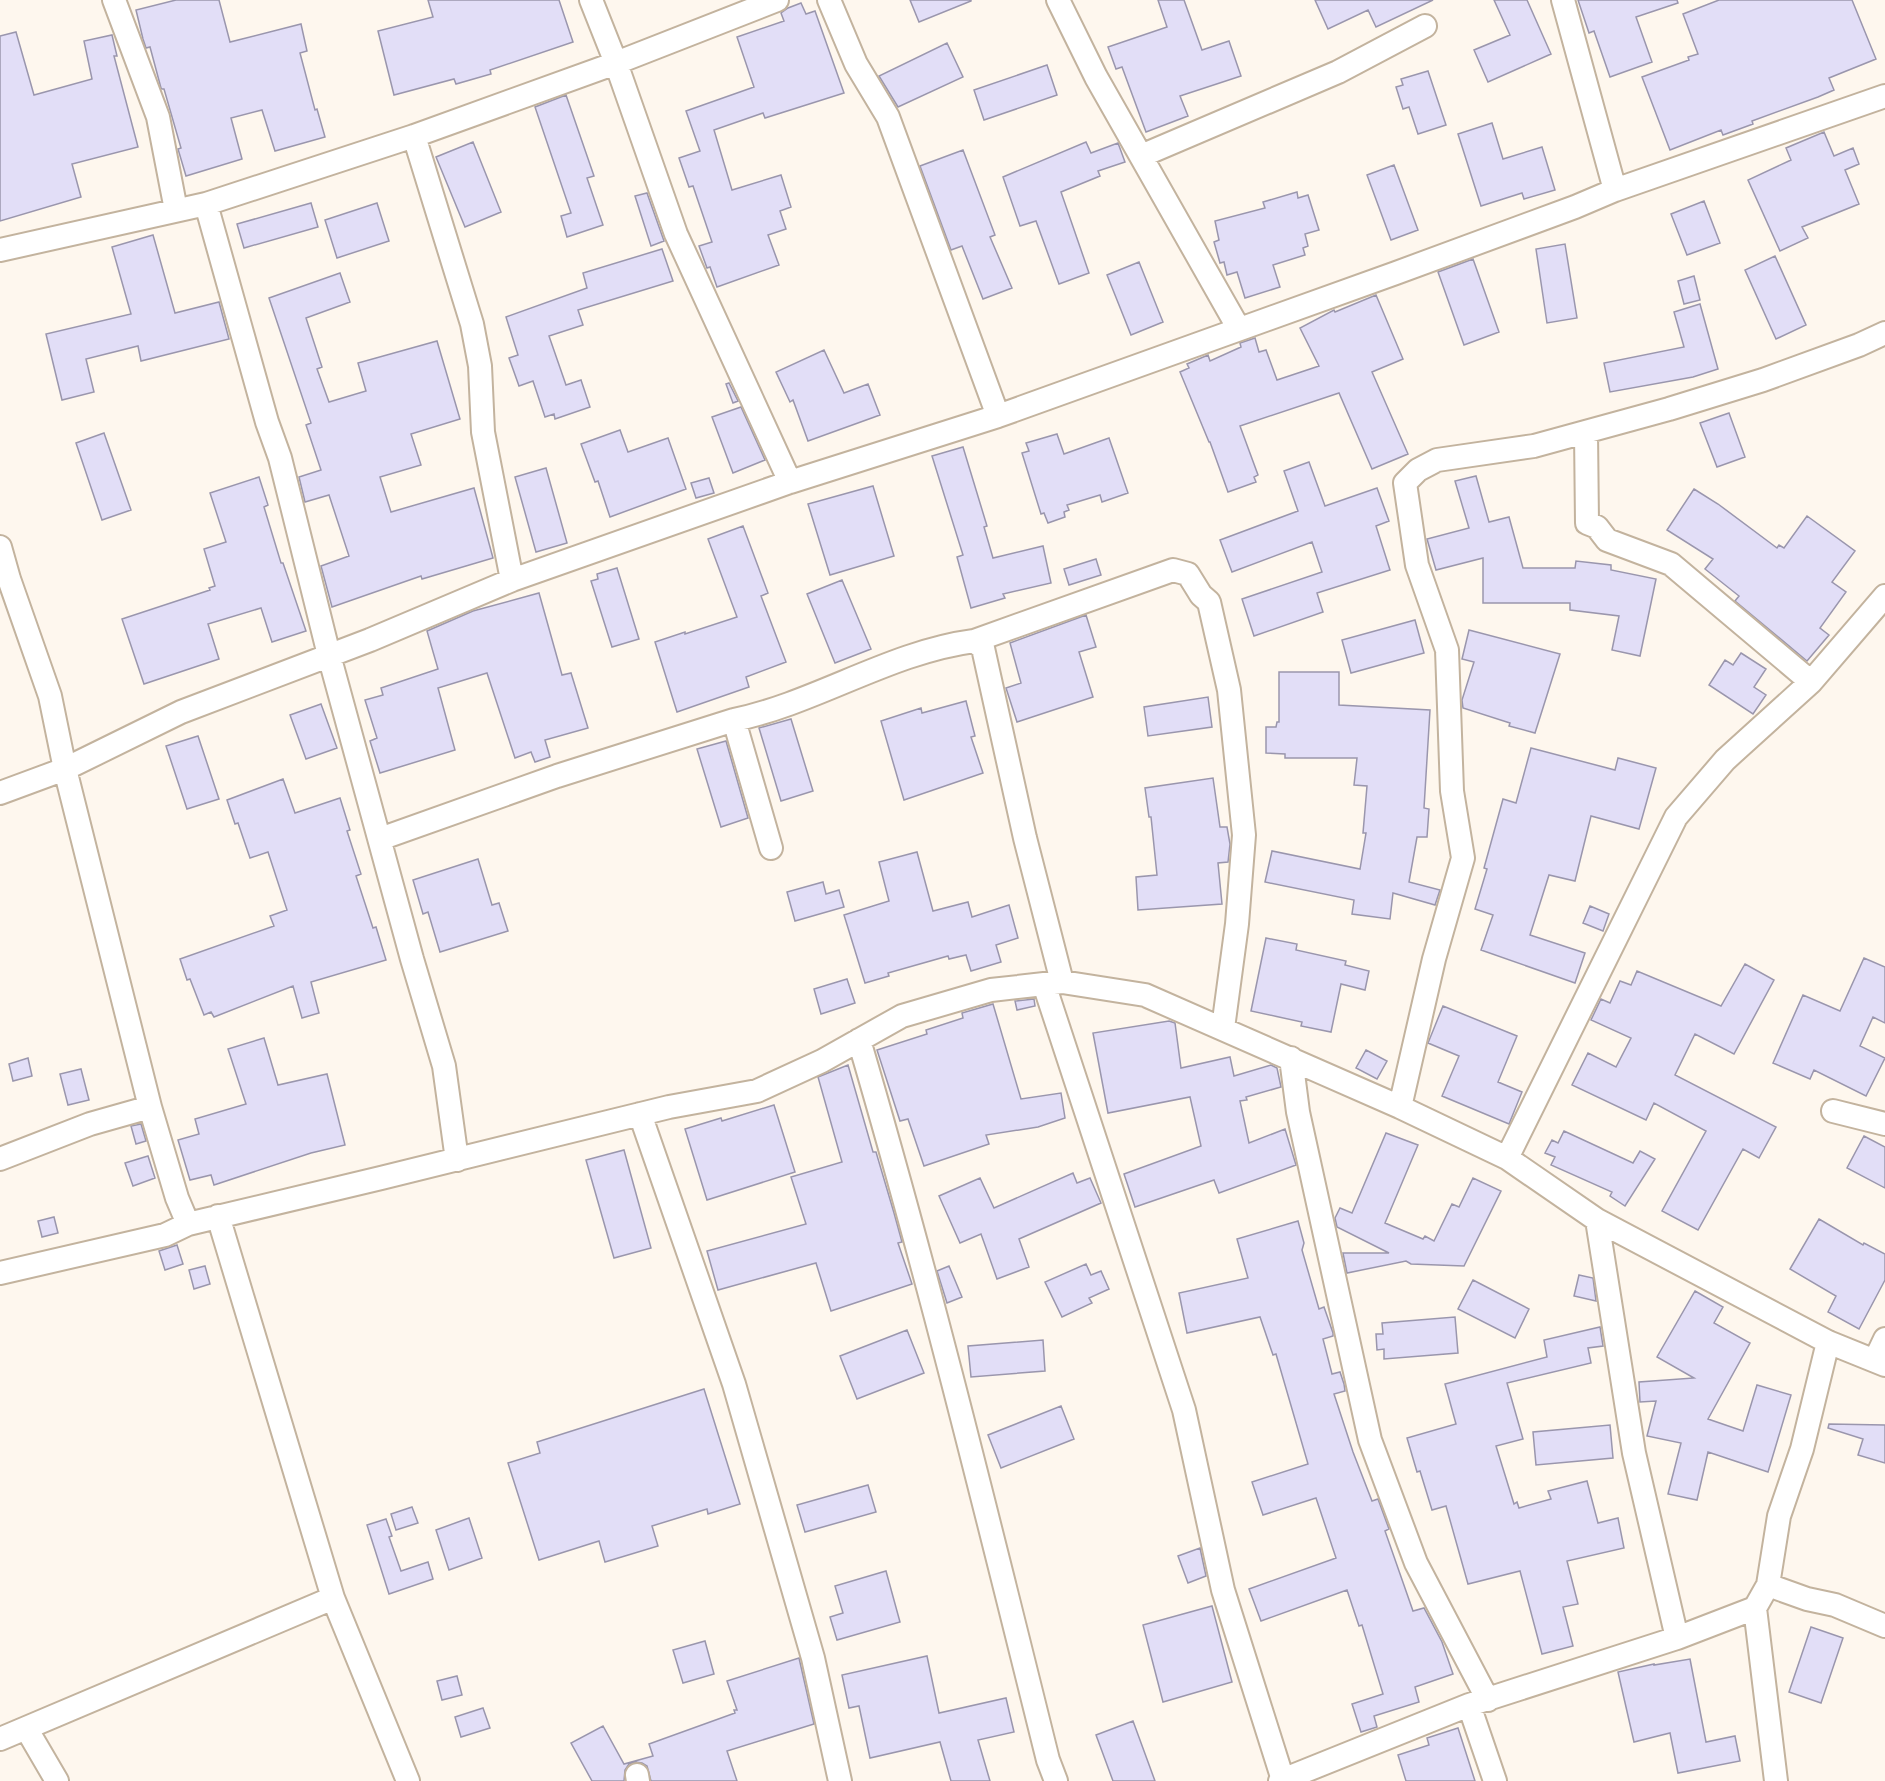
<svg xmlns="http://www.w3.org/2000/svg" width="1885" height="1781" viewBox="0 0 1885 1781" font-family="'PT Serif',serif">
<rect width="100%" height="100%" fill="#fef7ee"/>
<path fill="#e2def7" stroke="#9a96ad" stroke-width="1.5" d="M 176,0 L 219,0 L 230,42 L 301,24 L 307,51 L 300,53 L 315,110 L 317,109 L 325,137 L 275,151 L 262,110 L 231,118 L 242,159 L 186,176 L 178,149 L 181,148 L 164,89 L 162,89 L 161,88 L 150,47 L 146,48 L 143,39 L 136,10 Z
M 428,0 L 559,0 L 573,42 L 490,70 L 491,74 L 456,84 L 454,79 L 394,95 L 378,31 L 433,17 Z
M 910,0 L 971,0 L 971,1 L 919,22 Z
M 1158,0 L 1184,0 L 1202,50 L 1229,41 L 1241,76 L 1180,96 L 1188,116 L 1146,132 L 1122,67 L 1116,69 L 1108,47 L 1167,27 Z
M 1315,0 L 1433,0 L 1376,27 L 1368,10 L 1328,29 Z
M 1494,0 L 1527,0 L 1551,54 L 1488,82 L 1474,50 L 1510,35 Z
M 1578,0 L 1677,0 L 1678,3 L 1636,17 L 1652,62 L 1610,77 L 1594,31 L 1589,33 Z
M 1719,0 L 1852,0 L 1876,59 L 1829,78 L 1834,90 L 1818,97 L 1752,121 L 1753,124 L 1723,135 L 1721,130 L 1670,150 L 1642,77 L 1689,60 L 1688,57 L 1698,54 L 1683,14 Z
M 801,3 L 806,14 L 815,11 L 844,93 L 765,118 L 763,113 L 714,130 L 732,190 L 781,175 L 791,207 L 780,211 L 786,229 L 768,235 L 779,265 L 717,287 L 710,267 L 707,268 L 699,246 L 712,242 L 693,186 L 689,187 L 679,158 L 700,151 L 686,111 L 754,87 L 737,37 L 784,21 L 781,13 L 788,8 Z
M 16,32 L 34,95 L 92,79 L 84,41 L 112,35 L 117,56 L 114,56 L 138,147 L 72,164 L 81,197 L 0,221 L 0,36 Z
M 947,43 L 963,77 L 898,107 L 879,76 Z
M 1047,65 L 1057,95 L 984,120 L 974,90 Z
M 1428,71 L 1446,125 L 1418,134 L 1409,107 L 1403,109 L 1396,87 L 1403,85 L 1401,79 Z
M 566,95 L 594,176 L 587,178 L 603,225 L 567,237 L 561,216 L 571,213 L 535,107 Z
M 1492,123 L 1503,159 L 1542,147 L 1555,190 L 1524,199 L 1522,193 L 1481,206 L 1458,134 Z
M 1824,132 L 1834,156 L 1853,148 L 1859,164 L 1845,170 L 1859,204 L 1802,227 L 1808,238 L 1780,251 L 1748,180 L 1791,160 L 1786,148 Z
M 473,142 L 501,212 L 465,227 L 436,157 Z
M 1086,142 L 1091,153 L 1118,143 L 1125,162 L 1098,171 L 1100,176 L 1061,192 L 1089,273 L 1059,284 L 1036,221 L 1020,226 L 1003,177 Z
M 963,150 L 995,235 L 990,237 L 1012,288 L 983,299 L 962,246 L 951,250 L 920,166 Z
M 1394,165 L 1418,230 L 1391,240 L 1367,175 Z
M 1297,192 L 1298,198 L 1308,195 L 1319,230 L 1305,234 L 1308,246 L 1303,248 L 1305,255 L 1273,265 L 1280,287 L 1245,298 L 1237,272 L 1227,275 L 1224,262 L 1220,263 L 1214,242 L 1219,240 L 1215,221 L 1265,208 L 1263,202 Z
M 647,193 L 664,241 L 651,246 L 635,196 Z
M 1704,201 L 1720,243 L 1687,255 L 1671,214 Z
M 311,203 L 318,227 L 244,248 L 237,224 Z
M 377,203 L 389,241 L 337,258 L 325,220 Z
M 153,235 L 175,313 L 219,302 L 229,339 L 141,361 L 138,346 L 86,359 L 94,392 L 62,400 L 46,334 L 131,314 L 112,247 Z
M 1565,244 L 1577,318 L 1547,323 L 1536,249 Z
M 662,249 L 673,281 L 578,310 L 583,325 L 549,336 L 566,385 L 581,380 L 590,407 L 555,419 L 554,414 L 545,417 L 533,381 L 519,386 L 509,358 L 518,355 L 506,317 L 587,288 L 583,273 Z
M 1775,256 L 1806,325 L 1776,339 L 1745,270 Z
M 1473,259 L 1499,332 L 1464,345 L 1438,272 Z
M 1139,262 L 1163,322 L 1131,335 L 1107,275 Z
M 340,273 L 350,302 L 306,318 L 322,367 L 317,369 L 329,402 L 366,391 L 358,363 L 437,341 L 460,419 L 411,434 L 421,465 L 380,477 L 391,512 L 474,488 L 493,558 L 422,579 L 421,576 L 332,607 L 321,566 L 349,556 L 329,495 L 305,502 L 299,477 L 321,470 L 306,425 L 311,423 L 269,298 Z
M 1694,276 L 1700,300 L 1684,304 L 1678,281 Z
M 1376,295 L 1403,359 L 1372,372 L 1408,454 L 1372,469 L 1339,393 L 1240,426 L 1258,475 L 1254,477 L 1256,482 L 1228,492 L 1210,442 L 1209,442 L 1180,372 L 1189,368 L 1187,364 L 1208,355 L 1210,361 L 1241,347 L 1240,343 L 1255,338 L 1259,352 L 1266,350 L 1277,380 L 1319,366 L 1300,328 L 1334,310 L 1335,312 Z
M 1700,304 L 1718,369 L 1693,377 L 1610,392 L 1604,363 L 1684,347 L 1674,312 Z
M 824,350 L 844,393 L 868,384 L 880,415 L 808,441 L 793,400 L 790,402 L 776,372 Z
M 729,383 L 738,401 L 733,403 L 726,384 Z
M 741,407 L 765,460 L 733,473 L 712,417 Z
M 1729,413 L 1745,457 L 1717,467 L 1700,423 Z
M 620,430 L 628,452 L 668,438 L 686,489 L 610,517 L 598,481 L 595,482 L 581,444 Z
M 104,433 L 131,510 L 102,520 L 76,443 Z
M 1057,434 L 1064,454 L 1109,438 L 1128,493 L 1102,502 L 1100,495 L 1067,505 L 1069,510 L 1064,512 L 1065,517 L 1048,523 L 1044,513 L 1041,514 L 1022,453 L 1029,451 L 1026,443 Z
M 963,447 L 987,526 L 984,527 L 993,558 L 1043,546 L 1051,583 L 1003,594 L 1005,598 L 971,608 L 957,557 L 963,555 L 932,456 Z
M 1309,462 L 1325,506 L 1377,488 L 1389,521 L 1376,526 L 1390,570 L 1317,593 L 1323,612 L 1254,636 L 1242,599 L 1322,572 L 1312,542 L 1232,572 L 1220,540 L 1298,511 L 1284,471 Z
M 546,468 L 567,543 L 536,552 L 515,477 Z
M 1476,476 L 1489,522 L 1509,517 L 1523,568 L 1575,568 L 1576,561 L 1611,565 L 1611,570 L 1656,579 L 1640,656 L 1612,650 L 1619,616 L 1570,610 L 1570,603 L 1483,603 L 1483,558 L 1436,570 L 1427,539 L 1469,528 L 1455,481 Z
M 259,477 L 268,505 L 264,507 L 281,563 L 283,563 L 306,631 L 272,642 L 261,608 L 208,624 L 219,659 L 144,684 L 122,619 L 210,590 L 209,588 L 215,586 L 204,549 L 226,542 L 210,493 Z
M 709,478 L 714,493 L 696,498 L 691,483 Z
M 873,486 L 894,556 L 830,575 L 808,504 Z
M 1694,489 L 1718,504 L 1777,548 L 1779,545 L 1784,548 L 1807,516 L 1855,551 L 1832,582 L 1846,592 L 1820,628 L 1829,635 L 1807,661 L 1735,601 L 1739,596 L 1705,569 L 1713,559 L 1667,530 Z
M 743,526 L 768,593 L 761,596 L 786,662 L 746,677 L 749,687 L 677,712 L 655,642 L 685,632 L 685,634 L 737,617 L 708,539 Z
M 1096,559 L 1101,575 L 1069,585 L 1064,569 Z
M 617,568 L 639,639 L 612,647 L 591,581 L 598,579 L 597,574 Z
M 842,580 L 871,649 L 835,663 L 807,594 Z
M 539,593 L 562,675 L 571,673 L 588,728 L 545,740 L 550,757 L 535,762 L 531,752 L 515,758 L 487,673 L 438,688 L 455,750 L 380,773 L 370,741 L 377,738 L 365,700 L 383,695 L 381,688 L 438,669 L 427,631 L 473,611 Z
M 1086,615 L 1096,647 L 1079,652 L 1093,697 L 1017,722 L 1006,688 L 1021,683 L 1010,643 Z
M 1415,620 L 1424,653 L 1351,673 L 1342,640 Z
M 1469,630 L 1560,654 L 1535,733 L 1509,726 L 1510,723 L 1463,708 L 1462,700 L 1474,662 L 1462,659 Z
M 1741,653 L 1766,669 L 1754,687 L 1766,695 L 1753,714 L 1709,685 L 1725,660 L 1733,665 Z
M 1279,672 L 1339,672 L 1339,705 L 1430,710 L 1424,808 L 1429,809 L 1427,837 L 1417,837 L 1409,882 L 1440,890 L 1435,905 L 1393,893 L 1390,919 L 1352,914 L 1354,900 L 1265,882 L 1272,851 L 1360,869 L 1366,833 L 1363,833 L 1367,786 L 1354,785 L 1357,758 L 1285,758 L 1285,754 L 1266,753 L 1266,727 L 1276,727 L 1277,722 L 1279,722 Z
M 1208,697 L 1212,727 L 1148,736 L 1144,707 Z
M 966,701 L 975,736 L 971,737 L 983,773 L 904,800 L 881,721 L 921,708 L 922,713 Z
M 321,704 L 337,748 L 306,759 L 290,715 Z
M 791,719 L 813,791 L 781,801 L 759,728 Z
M 198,736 L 219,799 L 187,809 L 166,746 Z
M 726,741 L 748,818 L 721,827 L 697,749 Z
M 1531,748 L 1615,770 L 1618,758 L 1656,768 L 1639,829 L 1591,816 L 1575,881 L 1549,875 L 1530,935 L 1585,953 L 1575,983 L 1481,950 L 1493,915 L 1475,909 L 1487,869 L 1484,868 L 1503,799 L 1516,803 Z
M 1213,778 L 1220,827 L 1227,827 L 1230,844 L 1228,862 L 1218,863 L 1222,904 L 1138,910 L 1136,877 L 1157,875 L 1151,817 L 1149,817 L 1145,788 Z
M 283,779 L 295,813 L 340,798 L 350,830 L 347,831 L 361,874 L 356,876 L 373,928 L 376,927 L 386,960 L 311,982 L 319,1013 L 302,1018 L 293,986 L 214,1017 L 211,1012 L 204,1015 L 190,979 L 187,980 L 180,959 L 274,926 L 270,916 L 287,910 L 268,852 L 250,858 L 238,823 L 235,824 L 227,800 Z
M 917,852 L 933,911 L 968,902 L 972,917 L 1009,905 L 1018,938 L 996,945 L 1001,962 L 971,971 L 966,955 L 949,959 L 948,956 L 888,973 L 889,976 L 865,983 L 844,915 L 889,901 L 879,862 Z
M 478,859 L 492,905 L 499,903 L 508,931 L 440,952 L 428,912 L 423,914 L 413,880 Z
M 823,882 L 826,894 L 839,890 L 844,907 L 795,921 L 787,892 Z
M 1590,906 L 1609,914 L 1603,931 L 1583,923 Z
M 1266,938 L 1297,944 L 1296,950 L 1346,961 L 1345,965 L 1369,971 L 1365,990 L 1341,984 L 1331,1032 L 1301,1026 L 1302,1022 L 1251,1011 Z
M 1864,958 L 1885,967 L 1885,1023 L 1873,1017 L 1860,1046 L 1885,1058 L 1866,1096 L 1814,1070 L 1810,1079 L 1773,1063 L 1803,995 L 1840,1011 Z
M 1745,964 L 1774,980 L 1734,1054 L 1695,1034 L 1675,1075 L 1776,1127 L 1759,1158 L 1743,1149 L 1698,1230 L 1662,1211 L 1706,1131 L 1654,1103 L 1646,1120 L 1572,1085 L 1588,1053 L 1616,1067 L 1631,1038 L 1591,1020 L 1601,999 L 1610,1003 L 1620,981 L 1631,985 L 1637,971 L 1721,1006 Z
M 847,979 L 855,1003 L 821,1014 L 814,989 Z
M 1034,999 L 1035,1006 L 1017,1010 L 1015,1001 Z
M 993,1004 L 1021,1099 L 1061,1093 L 1065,1118 L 1038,1127 L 986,1135 L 989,1144 L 924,1166 L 908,1119 L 900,1121 L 877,1050 L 927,1034 L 926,1030 L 963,1018 L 962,1013 Z
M 1443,1006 L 1517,1036 L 1498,1082 L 1522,1092 L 1509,1124 L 1442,1096 L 1459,1056 L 1428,1043 Z
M 1169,1021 L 1175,1023 L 1181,1068 L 1230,1057 L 1234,1076 L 1271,1065 L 1277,1068 L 1281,1087 L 1246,1097 L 1247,1100 L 1240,1101 L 1249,1143 L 1285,1129 L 1296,1165 L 1219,1193 L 1214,1180 L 1135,1207 L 1124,1174 L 1201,1146 L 1190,1097 L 1108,1113 L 1093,1033 Z
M 264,1038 L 278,1085 L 327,1074 L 345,1145 L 311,1153 L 214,1185 L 211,1175 L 190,1180 L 178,1140 L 199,1134 L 195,1119 L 246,1104 L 228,1049 Z
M 1366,1050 L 1387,1061 L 1377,1079 L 1356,1068 Z
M 28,1058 L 32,1076 L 13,1081 L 9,1064 Z
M 848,1065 L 873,1152 L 876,1152 L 894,1213 L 902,1242 L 898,1243 L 912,1284 L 831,1311 L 816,1263 L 718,1290 L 707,1251 L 806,1224 L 791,1177 L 842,1162 L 818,1077 Z
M 81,1069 L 89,1100 L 68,1105 L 60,1074 Z
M 774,1105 L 795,1172 L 707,1200 L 685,1129 L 721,1118 L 722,1121 Z
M 141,1124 L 146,1141 L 136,1144 L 131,1126 Z
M 1564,1131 L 1633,1163 L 1640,1151 L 1655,1159 L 1625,1206 L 1610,1196 L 1612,1192 L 1551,1165 L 1555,1157 L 1545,1153 L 1552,1140 L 1558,1143 Z
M 1386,1133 L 1418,1145 L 1385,1223 L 1423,1239 L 1425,1236 L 1434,1241 L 1452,1204 L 1459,1207 L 1473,1178 L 1501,1191 L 1464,1266 L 1411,1264 L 1406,1261 L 1347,1273 L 1343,1253 L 1389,1253 L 1337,1227 L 1335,1218 L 1340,1208 L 1352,1213 Z
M 1864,1136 L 1885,1147 L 1885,1188 L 1847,1168 Z
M 624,1150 L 651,1248 L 614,1258 L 586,1160 Z
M 148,1156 L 155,1178 L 133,1186 L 125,1163 Z
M 1073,1173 L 1077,1183 L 1090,1178 L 1101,1203 L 1019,1239 L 1029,1267 L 997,1279 L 981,1234 L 960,1243 L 939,1196 L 980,1178 L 994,1208 Z
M 54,1217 L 58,1233 L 42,1237 L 38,1221 Z
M 1819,1219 L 1863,1245 L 1864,1243 L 1885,1254 L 1885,1280 L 1859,1329 L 1828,1312 L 1836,1296 L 1790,1269 Z
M 1298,1221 L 1304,1243 L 1302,1250 L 1319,1309 L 1324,1307 L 1333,1333 L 1333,1336 L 1323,1339 L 1332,1374 L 1340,1372 L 1344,1384 L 1345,1391 L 1334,1394 L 1353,1452 L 1372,1501 L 1378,1499 L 1389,1529 L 1385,1531 L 1413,1611 L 1424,1608 L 1442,1642 L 1453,1674 L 1415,1687 L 1419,1702 L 1374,1716 L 1377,1727 L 1361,1732 L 1352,1704 L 1383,1694 L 1362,1625 L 1359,1626 L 1347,1590 L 1261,1621 L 1249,1589 L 1336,1558 L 1316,1498 L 1263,1515 L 1252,1482 L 1308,1464 L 1276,1354 L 1273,1355 L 1260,1317 L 1187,1333 L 1179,1293 L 1248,1278 L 1237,1239 Z
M 177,1245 L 183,1264 L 165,1270 L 159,1251 Z
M 1086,1264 L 1091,1275 L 1101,1271 L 1109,1289 L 1089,1298 L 1092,1303 L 1062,1317 L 1045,1282 Z
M 205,1266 L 210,1284 L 194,1289 L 189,1270 Z
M 949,1266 L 962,1297 L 947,1303 L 937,1271 Z
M 1579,1275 L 1593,1278 L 1596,1301 L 1574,1296 Z
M 1473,1280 L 1529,1309 L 1515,1338 L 1458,1309 Z
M 1695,1291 L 1723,1307 L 1714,1323 L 1750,1343 L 1708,1419 L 1743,1431 L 1757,1385 L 1791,1395 L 1768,1472 L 1708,1452 L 1697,1500 L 1668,1494 L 1681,1443 L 1647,1436 L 1656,1401 L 1640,1402 L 1639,1382 L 1694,1378 L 1657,1357 Z
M 1455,1317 L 1458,1353 L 1384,1359 L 1384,1349 L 1377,1350 L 1376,1334 L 1383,1334 L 1382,1323 Z
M 1600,1327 L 1603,1346 L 1588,1348 L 1591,1363 L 1507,1383 L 1523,1439 L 1496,1446 L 1514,1504 L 1517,1502 L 1519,1508 L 1551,1499 L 1548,1491 L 1587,1481 L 1598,1523 L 1618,1518 L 1624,1548 L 1567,1561 L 1578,1604 L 1563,1607 L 1573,1646 L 1542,1654 L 1520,1571 L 1468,1584 L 1446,1506 L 1432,1510 L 1420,1471 L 1417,1472 L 1407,1438 L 1456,1424 L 1445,1384 L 1547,1357 L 1544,1340 Z
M 907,1330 L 924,1373 L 857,1399 L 840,1356 Z
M 1043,1340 L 1045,1371 L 971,1377 L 968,1346 Z
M 704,1389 L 740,1504 L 708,1514 L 707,1509 L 652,1526 L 658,1546 L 605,1562 L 599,1541 L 539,1560 L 508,1463 L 540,1453 L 537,1442 Z
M 1061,1406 L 1074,1439 L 1001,1468 L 988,1435 Z
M 1829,1424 L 1885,1425 L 1885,1463 L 1858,1455 L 1863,1439 L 1828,1428 Z
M 1610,1425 L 1613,1458 L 1536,1465 L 1533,1432 Z
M 868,1485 L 876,1512 L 805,1532 L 797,1505 Z
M 412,1507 L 418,1523 L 396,1530 L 391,1514 Z
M 469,1518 L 482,1558 L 449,1570 L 436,1530 Z
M 386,1519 L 392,1536 L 389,1537 L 401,1571 L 428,1562 L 433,1579 L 389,1594 L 367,1525 Z
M 1200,1548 L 1206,1576 L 1188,1583 L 1178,1556 Z
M 886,1571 L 900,1622 L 837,1640 L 830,1617 L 843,1613 L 835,1586 Z
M 1212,1606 L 1232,1682 L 1163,1702 L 1143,1625 Z
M 1811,1627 L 1843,1638 L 1821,1703 L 1789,1692 Z
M 705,1641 L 714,1674 L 683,1683 L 673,1650 Z
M 927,1656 L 939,1713 L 1006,1698 L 1014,1732 L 978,1740 L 990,1781 L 951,1781 L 940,1742 L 870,1758 L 859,1706 L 849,1708 L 842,1675 Z
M 799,1658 L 814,1724 L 727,1751 L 737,1781 L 651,1781 L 647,1766 L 642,1763 L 635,1762 L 629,1764 L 625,1770 L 624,1781 L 592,1781 L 571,1743 L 603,1726 L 624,1764 L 653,1756 L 649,1744 L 735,1713 L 734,1710 L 737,1710 L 727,1681 Z
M 1690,1659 L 1706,1742 L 1735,1736 L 1740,1761 L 1678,1773 L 1670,1733 L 1634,1742 L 1618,1672 L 1654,1664 L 1654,1665 Z
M 457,1676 L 462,1695 L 442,1700 L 437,1681 Z
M 483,1708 L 490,1728 L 461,1737 L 455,1717 Z
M 1133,1721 L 1155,1781 L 1113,1781 L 1096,1735 Z
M 1458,1728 L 1475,1781 L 1406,1781 L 1398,1755 L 1429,1745 L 1427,1738 Z"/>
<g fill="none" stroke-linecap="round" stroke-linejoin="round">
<defs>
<path id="minor" d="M 114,0 L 158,117 L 176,210
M 591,0 L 616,63 L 676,234 L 790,482
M 829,0 L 856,64 L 888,117 L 998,416
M 1058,0 L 1096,77 L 1239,329
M 1563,0 L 1615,190
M 414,136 L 472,324 L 480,366 L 483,432 L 512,580
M 1141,156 L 1338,72 L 1425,26
M 206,204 L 267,422 L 280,458 L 329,655 L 412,959 L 444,1066 L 457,1160
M 0,250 L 206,204 L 414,136 L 616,63 L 777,0
M 1586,432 L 1587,523 L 1597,527 L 1607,540 L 1671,564 L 1811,682
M 0,547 L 9,579 L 50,696 L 65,769 L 181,712 L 370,640 L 512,580 L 790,482 L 998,416 L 1396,273 L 1575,207 L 1615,190 L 1885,96
M 974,641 L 1173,570 L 1188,574 L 1201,595 L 1209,602 L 1229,690 L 1244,835 L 1237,924 L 1223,1028
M 734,720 L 771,848
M 0,793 L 65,769 L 150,1107
M 380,839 L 557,776 L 734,720 C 816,703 890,652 974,641 L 983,648 L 1025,838 L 1062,982
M 1044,984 L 1184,1410 L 1223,1590 L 1283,1780
M 859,1040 C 929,1278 988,1519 1048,1760 L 1056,1781
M 1291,1058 L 1298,1112 L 1370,1440 L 1416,1563 L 1488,1700
M 1400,1107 L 1434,959 L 1463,858 L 1452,791 L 1447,650 L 1417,565 L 1405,483 L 1418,470 L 1437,460 L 1534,446 L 1669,409 L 1763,380 L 1859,345 L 1885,333
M 1833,1111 L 1885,1124
M 640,1114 L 734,1384 L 813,1658 L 840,1781
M 1507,1158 L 1676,817 L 1725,760 L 1811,682 L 1885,596
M 0,1159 L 90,1124 L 150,1107 L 177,1198 L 188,1224 L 165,1235 L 0,1273
M 218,1216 L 333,1598
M 1597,1220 L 1634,1453 L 1677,1638
M 188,1224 L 381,1178 L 669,1107 L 757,1091 L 822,1061 L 902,1016 L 991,990 L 1062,982 L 1145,995 L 1400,1107 L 1507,1158 L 1597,1220 L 1828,1342 L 1885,1365
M 1875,1360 L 1885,1339
M 1768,1585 L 1779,1516 L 1802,1449 L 1828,1342
M 1755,1608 L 1776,1781
M 1469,1705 L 1495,1781
M 26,1728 L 57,1781
M 0,1739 L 333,1598 L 408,1781
M 637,1775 L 638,1781
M 1280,1781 L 1469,1705 L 1677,1638 L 1755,1608 L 1768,1585 L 1807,1599 L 1835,1605 L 1885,1626"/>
</defs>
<use href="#minor" stroke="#c3b39e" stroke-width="26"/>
<use href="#minor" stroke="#fff" stroke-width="22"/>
</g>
</svg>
